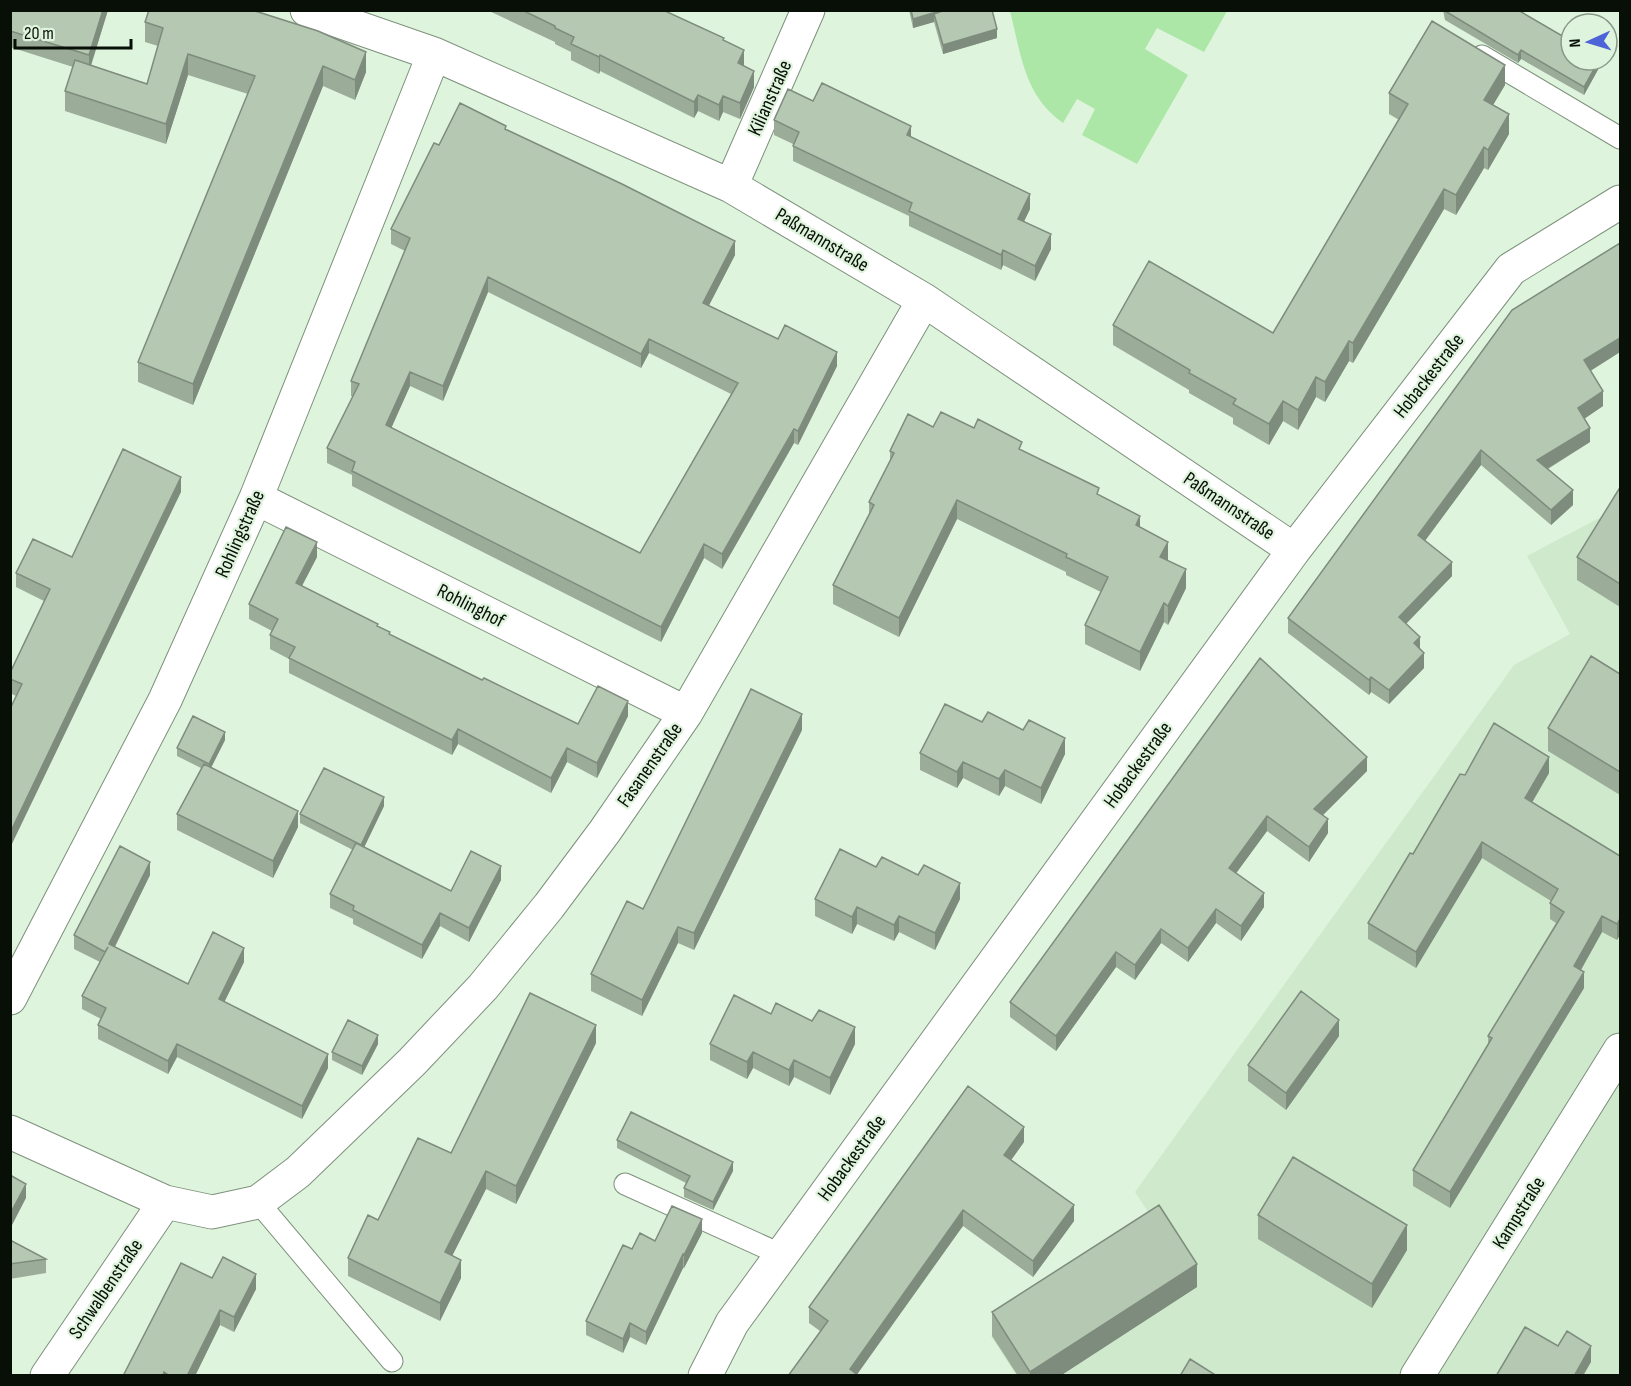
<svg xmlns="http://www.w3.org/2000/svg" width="1631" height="1386" viewBox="0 0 1631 1386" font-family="'Sofia Sans Condensed',sans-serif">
<rect width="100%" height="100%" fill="#dff4dd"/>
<path fill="#cee9cc" d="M 1620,507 L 1620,1375 L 1016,1375 L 991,1336 L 1159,1228 L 1135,1192 L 1514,665 L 1570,634 L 1527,556 Z"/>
<path fill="#ace7a7" d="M 1010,11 L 1010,10 L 1227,11 L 1204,52 L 1157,28 L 1145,49 L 1188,75 L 1137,164 L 1082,135 L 1095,109 L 1077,99 L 1063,123 C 1024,96 1021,54 1010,11 Z"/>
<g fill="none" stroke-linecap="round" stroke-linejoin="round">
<defs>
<path id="lane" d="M 1482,56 L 1620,138
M 625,1184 L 782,1255
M 258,1202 L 392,1361"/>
<path id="street" d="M 307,10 L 434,54 L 731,186 L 924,300 L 1294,550
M 731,186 L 808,10
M 256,498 L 686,713
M 10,998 L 165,700 L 256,498 L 434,54
M 10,1132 L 165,1202 L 212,1212 L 258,1202 L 298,1172 L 412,1062 L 483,987 L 549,906 L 605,831 L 686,713 L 924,300
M 47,1376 L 165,1202
M 705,1376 L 732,1323 L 1294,550 L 1511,269 L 1620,202"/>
<path id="secondary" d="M 1417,1376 L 1620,1050"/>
</defs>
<use href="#lane" stroke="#7d917c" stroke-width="23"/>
<use href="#street" stroke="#7d917c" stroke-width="35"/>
<use href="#secondary" stroke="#7d917c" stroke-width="35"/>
<use href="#lane" stroke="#fff" stroke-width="21"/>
<use href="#street" stroke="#fff" stroke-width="33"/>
<use href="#secondary" stroke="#fff" stroke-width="33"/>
</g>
<path fill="#9bac99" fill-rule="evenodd" d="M 10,10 L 108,10 L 91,66 L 147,84 L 158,46 L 145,42 L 145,22 L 366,72 L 355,100 L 323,86 L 193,405 L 138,382 L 138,362 L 248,94 L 188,75 L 166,144 L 65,111 L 65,91 L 73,67 L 10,47 Z
M 487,10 L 663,10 L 724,41 L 744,65 L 754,87 L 740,119 L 723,112 L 719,121 L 698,111 L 694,118 L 600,71 L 599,74 L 571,60 L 571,52 L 555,44 L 555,42 Z
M 909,10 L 992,10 L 997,38 L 943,54 L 934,22 L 913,28 Z
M 1443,10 L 1518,10 L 1600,60 L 1600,66 L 1584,95 L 1521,59 L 1518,63 L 1445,20 Z
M 1505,85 L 1493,105 L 1509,134 L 1488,170 L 1484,168 L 1456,215 L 1444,209 L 1353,363 L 1349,361 L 1325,402 L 1316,397 L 1298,430 L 1283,421 L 1269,445 L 1233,424 L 1233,418 L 1189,393 L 1189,390 L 1113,345 L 1113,325 L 1273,333 L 1399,120 L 1389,114 L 1389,93 Z
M 813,101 L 911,137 L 1030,209 L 1024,221 L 1051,249 L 1035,281 L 1003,265 L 1001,270 L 909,226 L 909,216 L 793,161 L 793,144 L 774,135 L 774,120 Z
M 506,130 L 735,255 L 709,305 L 778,339 L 837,366 L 798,445 L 794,443 L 722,569 L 704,558 L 661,642 L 352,486 L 352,475 L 327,463 L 327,448 L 353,397 L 351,396 L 351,381 L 405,251 L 391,244 L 391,229 L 439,145 ZM 488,292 L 641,368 L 649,353 L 731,394 L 640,553 L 391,428 L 410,386 L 443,401 Z
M 1620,243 L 1620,352 L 1590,371 L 1603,406 L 1584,419 L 1590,442 L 1548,469 L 1573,505 L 1551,525 L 1481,465 L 1425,541 L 1452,576 L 1406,624 L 1420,649 L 1424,668 L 1389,704 L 1371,692 L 1369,695 L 1288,633 L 1288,618 Z
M 933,427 L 974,428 L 1022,450 L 1099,495 L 1140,527 L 1168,561 L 1186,588 L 1168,625 L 1164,622 L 1140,671 L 1085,644 L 1085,625 L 1101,592 L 1066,575 L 1066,572 L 957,519 L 899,637 L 833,604 L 833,585 L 869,514 L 869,502 L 890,461 L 890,451 Z
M 1620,490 L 1620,607 L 1577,580 L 1577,557 Z
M 181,492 L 16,696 L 10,693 L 10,673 L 44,601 L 16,587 L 16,573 L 72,557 Z
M 317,557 L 302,586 L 378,626 L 390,635 L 482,680 L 578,724 L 628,716 L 597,778 L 567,762 L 551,793 L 458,744 L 452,755 L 289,673 L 289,659 L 270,649 L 270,635 L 272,631 L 249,619 L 249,604 Z
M 1260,658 L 1367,771 L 1323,815 L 1328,833 L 1309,862 L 1267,831 L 1236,873 L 1264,907 L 1241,941 L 1216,923 L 1188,962 L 1161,943 L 1135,980 L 1116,967 L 1056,1051 L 1010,1017 L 1010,1002 Z
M 1620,674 L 1620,795 L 1548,751 L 1548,728 Z
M 982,722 L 1065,754 L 1041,804 L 1005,786 L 999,796 L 963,778 L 957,788 L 920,770 L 920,753 Z
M 802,730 L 694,950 L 678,943 L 642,1016 L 591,991 L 591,974 L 643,909 Z
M 225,740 L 211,767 L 298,827 L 273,878 L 177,830 L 177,814 L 201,768 L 177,756 L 177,748 Z
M 1549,773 L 1532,803 L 1620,856 L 1617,940 L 1602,932 L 1581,970 L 1584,988 L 1450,1208 L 1413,1186 L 1413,1170 L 1488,1046 L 1488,1036 L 1556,923 L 1550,919 L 1550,903 L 1551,901 L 1482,858 L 1416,968 L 1368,939 L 1368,923 L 1465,775 Z
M 384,806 L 364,847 L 451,891 L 501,880 L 469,942 L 440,926 L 422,959 L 353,924 L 353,919 L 330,908 L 330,894 L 353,850 L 300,823 L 300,814 Z
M 876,867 L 960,899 L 935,950 L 899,932 L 894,941 L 857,924 L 852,934 L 815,916 L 815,899 Z
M 150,875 L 115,947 L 188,984 L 244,962 L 224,1002 L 328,1068 L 302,1119 L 177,1057 L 168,1074 L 98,1039 L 98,1025 L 101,1019 L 82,1009 L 82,996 L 100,962 L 74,949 L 74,935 Z
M 771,1014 L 855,1044 L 830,1095 L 794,1077 L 789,1086 L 753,1068 L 747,1079 L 710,1060 L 710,1044 Z
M 1339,1036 L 1286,1110 L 1248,1081 L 1248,1065 Z
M 596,1043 L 516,1204 L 486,1189 L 452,1256 L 461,1278 L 440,1321 L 348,1276 L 348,1258 L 378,1220 L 451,1153 Z
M 378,1044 L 362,1075 L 332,1060 L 332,1052 Z
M 617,1140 L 733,1171 L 713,1210 L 684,1197 L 684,1188 L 686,1183 L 617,1148 Z
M 1024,1142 L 1011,1160 L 1074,1221 L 1033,1277 L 963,1226 L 788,1376 L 820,1331 L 809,1323 L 809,1307 Z
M 1258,1215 L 1407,1250 L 1372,1308 L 1258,1239 Z
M 702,1233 L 684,1268 L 683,1268 L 646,1345 L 630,1337 L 623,1353 L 586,1335 L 586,1321 L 632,1249 Z
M 10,1240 L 46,1259 L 46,1273 L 10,1279 Z
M 212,1278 L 256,1289 L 234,1332 L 220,1325 L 195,1376 L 123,1376 Z
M 1197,1287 L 1060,1376 L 1018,1376 L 992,1336 L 992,1312 Z"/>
<path fill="#7e8c7d" d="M 103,10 L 108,10 L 89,71 L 89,55 Z
M 943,10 L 934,14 L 934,22 L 913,28 L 913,19 Z
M 997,29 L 997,38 L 943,54 L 943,45 Z
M 744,50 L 744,66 L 738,63 Z
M 1521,50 L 1521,59 L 1518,63 L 1518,55 Z
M 366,52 L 366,72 L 355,100 L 355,80 Z
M 188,54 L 188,75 L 166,144 L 166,124 Z
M 600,55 L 600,71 L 599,74 L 599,57 Z
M 1599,60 L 1600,60 L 1600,66 L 1584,95 L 1584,87 Z
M 1505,65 L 1505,85 L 1484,120 L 1484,100 Z
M 323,66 L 323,86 L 193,405 L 193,384 Z
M 754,71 L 754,87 L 740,119 L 740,103 Z
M 698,95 L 698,111 L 694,118 L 694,102 Z
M 723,96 L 723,112 L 719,121 L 719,105 Z
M 1509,114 L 1509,134 L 1488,170 L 1488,150 Z
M 911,126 L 911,141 L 907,135 Z
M 1484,147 L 1484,168 L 1456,215 L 1456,195 Z
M 1444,189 L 1444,209 L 1353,363 L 1353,343 Z
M 1030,194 L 1030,209 L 1018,234 L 1018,219 Z
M 1051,234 L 1051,249 L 1035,281 L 1035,266 Z
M 735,241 L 735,255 L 703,317 L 703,303 Z
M 1003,250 L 1003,265 L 1001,270 L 1001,255 Z
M 488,277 L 488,292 L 443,401 L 443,386 Z
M 1620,338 L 1620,352 L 1584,375 L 1584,360 Z
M 649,339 L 649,353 L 641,368 L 641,354 Z
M 1349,341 L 1349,361 L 1325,402 L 1325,382 Z
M 837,352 L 837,366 L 798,445 L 798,431 Z
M 410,372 L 410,386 L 386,440 L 386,425 Z
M 1316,377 L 1316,397 L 1298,430 L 1298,410 Z
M 1603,391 L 1603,406 L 1578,423 L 1578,408 Z
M 1283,401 L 1283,421 L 1269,445 L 1269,424 Z
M 1590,428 L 1590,442 L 1537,475 L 1537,460 Z
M 794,429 L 794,443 L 722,569 L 722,554 Z
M 1481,450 L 1481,465 L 1418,550 L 1418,535 Z
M 181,477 L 181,492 L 10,848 L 10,833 Z
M 1573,490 L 1573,505 L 1551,525 L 1551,510 Z
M 957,500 L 957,519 L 899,637 L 899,618 Z
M 1140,516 L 1140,535 L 1136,525 Z
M 317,542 L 317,557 L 296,597 L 296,583 Z
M 1168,542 L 1168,561 L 1160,557 Z
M 704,544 L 704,558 L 661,642 L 661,627 Z
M 1452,562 L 1452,576 L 1399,631 L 1399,617 Z
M 1186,569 L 1186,588 L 1168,625 L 1168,606 Z
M 1164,603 L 1164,622 L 1140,671 L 1140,652 Z
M 1420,637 L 1420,652 L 1414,643 Z
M 1424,653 L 1424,668 L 1389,704 L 1389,690 Z
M 1371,677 L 1371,692 L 1369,695 L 1369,680 Z
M 628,701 L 628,716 L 597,778 L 597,763 Z
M 802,714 L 802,730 L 694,950 L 694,933 Z
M 458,729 L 458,744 L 452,755 L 452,740 Z
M 225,732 L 225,740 L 209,772 L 209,764 Z
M 1065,738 L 1065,754 L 1041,804 L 1041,788 Z
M 567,748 L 567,762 L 551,793 L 551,778 Z
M 1367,757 L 1367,771 L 1314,824 L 1314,809 Z
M 1549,757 L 1549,773 L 1525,814 L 1525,798 Z
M 963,762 L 963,778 L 957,788 L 957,772 Z
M 1005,770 L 1005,786 L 999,796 L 999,779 Z
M 384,797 L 384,806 L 361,854 L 361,845 Z
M 298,811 L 298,827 L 273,878 L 273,861 Z
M 1267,816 L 1267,831 L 1229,883 L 1229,868 Z
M 1328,819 L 1328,833 L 1309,862 L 1309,847 Z
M 1482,842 L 1482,858 L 1416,968 L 1416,952 Z
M 150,862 L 150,875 L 109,958 L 109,944 Z
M 501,866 L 501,880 L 469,942 L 469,928 Z
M 960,883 L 960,899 L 935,950 L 935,933 Z
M 1264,893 L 1264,907 L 1241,941 L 1241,926 Z
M 857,907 L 857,924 L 852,934 L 852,917 Z
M 1216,909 L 1216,923 L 1188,962 L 1188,948 Z
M 440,913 L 440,926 L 422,959 L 422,945 Z
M 899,916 L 899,932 L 894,941 L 894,925 Z
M 1602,916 L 1602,932 L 1574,982 L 1574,966 Z
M 1620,919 L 1620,935 L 1617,940 L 1617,924 Z
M 678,927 L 678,943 L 642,1016 L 642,1000 Z
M 1161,929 L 1161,943 L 1135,980 L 1135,965 Z
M 244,948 L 244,962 L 219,1013 L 219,999 Z
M 1116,952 L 1116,967 L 1056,1051 L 1056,1036 Z
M 1584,972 L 1584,988 L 1450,1208 L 1450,1192 Z
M 1339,1020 L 1339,1036 L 1286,1110 L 1286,1093 Z
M 596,1025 L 596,1043 L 516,1204 L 516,1186 Z
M 855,1027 L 855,1044 L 830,1095 L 830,1078 Z
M 378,1035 L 378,1044 L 362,1075 L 362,1066 Z
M 177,1044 L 177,1057 L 168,1074 L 168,1061 Z
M 753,1052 L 753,1068 L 747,1079 L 747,1062 Z
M 328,1054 L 328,1068 L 302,1119 L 302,1106 Z
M 794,1060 L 794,1077 L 789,1086 L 789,1070 Z
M 1024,1127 L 1024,1142 L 1004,1170 L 1004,1155 Z
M 733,1162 L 733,1171 L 713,1210 L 713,1202 Z
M 486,1171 L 486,1189 L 445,1270 L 445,1252 Z
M 26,1184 L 26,1198 L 10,1229 L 10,1214 Z
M 1074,1205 L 1074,1221 L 1033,1277 L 1033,1261 Z
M 963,1210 L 963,1226 L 856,1376 L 850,1369 Z
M 702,1219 L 702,1233 L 684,1268 L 684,1255 Z
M 1407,1225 L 1407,1250 L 1372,1308 L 1372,1284 Z
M 683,1254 L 683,1268 L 646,1345 L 646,1332 Z
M 461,1260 L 461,1278 L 440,1321 L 440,1303 Z
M 1197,1264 L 1197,1287 L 1060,1376 L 1030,1376 L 1030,1372 Z
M 256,1274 L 256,1289 L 234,1332 L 234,1317 Z
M 220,1310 L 220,1325 L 195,1376 L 187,1376 Z
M 630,1323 L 630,1337 L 623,1353 L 623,1339 Z
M 1591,1346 L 1591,1362 L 1583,1376 L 1574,1376 Z"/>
<path fill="#b4c8b2" stroke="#7e8c7d" stroke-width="1.5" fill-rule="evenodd" d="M 10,10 L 103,10 L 89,55 L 10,31 Z
M 149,10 L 252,10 L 318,31 L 366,52 L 355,80 L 323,66 L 193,384 L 138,362 L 255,76 L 188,54 L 166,124 L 65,91 L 75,60 L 147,84 L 163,28 L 145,22 Z
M 522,10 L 663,10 L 724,38 L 723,40 L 744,50 L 738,63 L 754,71 L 740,103 L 723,96 L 719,105 L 698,95 L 694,102 L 600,55 L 599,57 L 571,44 L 574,37 L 555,28 L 555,26 Z
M 911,10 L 943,10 L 913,19 Z
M 945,10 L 992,10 L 997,29 L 943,45 L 934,14 Z
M 1445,10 L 1518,10 L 1571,41 L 1571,60 L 1599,60 L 1584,87 L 1521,50 L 1518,55 L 1445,11 Z
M 1432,21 L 1505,65 L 1484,100 L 1509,114 L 1488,150 L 1484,147 L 1456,195 L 1444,189 L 1353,343 L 1349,341 L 1325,382 L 1316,377 L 1298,410 L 1283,401 L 1269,424 L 1233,404 L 1236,399 L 1189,373 L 1190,370 L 1113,325 L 1149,261 L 1273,333 L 1408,104 L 1389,93 Z
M 822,83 L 911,126 L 907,135 L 1030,194 L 1018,219 L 1051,234 L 1035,266 L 1003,250 L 1001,255 L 909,211 L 912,203 L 793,146 L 799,132 L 774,120 L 788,89 L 813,101 Z
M 460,103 L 506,126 L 505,129 L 622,184 L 735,241 L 703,303 L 778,339 L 785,325 L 837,352 L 798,431 L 794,429 L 722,554 L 704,544 L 661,627 L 352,471 L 355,462 L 327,448 L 359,384 L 351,381 L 410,238 L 391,229 L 434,143 L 439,145 ZM 488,277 L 641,354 L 649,339 L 738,383 L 640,553 L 386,425 L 410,372 L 443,386 Z
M 1620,243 L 1620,338 L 1584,360 L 1603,391 L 1578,408 L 1590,428 L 1537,460 L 1573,490 L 1551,510 L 1481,450 L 1418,535 L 1452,562 L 1399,617 L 1420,637 L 1414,643 L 1424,653 L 1389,690 L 1371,677 L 1369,680 L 1288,618 L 1512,310 Z
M 941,412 L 974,428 L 978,419 L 1022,442 L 1019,449 L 1099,488 L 1097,494 L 1140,516 L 1136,525 L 1168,542 L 1160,557 L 1186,569 L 1168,606 L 1164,603 L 1140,652 L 1085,625 L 1108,577 L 1066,557 L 1067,554 L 957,500 L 899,618 L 833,585 L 874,505 L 869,502 L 894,453 L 890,451 L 908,414 L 933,427 Z
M 123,449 L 181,477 L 10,833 L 10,709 L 22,684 L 10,679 L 10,673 L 50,589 L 16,573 L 33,539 L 72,557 Z
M 1619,489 L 1620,490 L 1620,584 L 1577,557 Z
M 286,527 L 317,542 L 296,583 L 378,624 L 377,626 L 390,632 L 389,634 L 482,680 L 484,678 L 578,724 L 598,686 L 628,701 L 597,763 L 567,748 L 551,778 L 458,729 L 452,740 L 289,658 L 295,647 L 270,635 L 278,619 L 249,604 Z
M 1591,656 L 1620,674 L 1620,772 L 1548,728 Z
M 1260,658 L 1367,757 L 1314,809 L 1328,819 L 1309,847 L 1267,816 L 1229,868 L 1264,893 L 1241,926 L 1216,909 L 1188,948 L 1161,929 L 1135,965 L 1116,952 L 1056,1036 L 1010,1002 Z
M 751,689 L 802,714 L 694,933 L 678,927 L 642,1000 L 591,974 L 627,901 L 643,909 Z
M 945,704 L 982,722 L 988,712 L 1023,730 L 1029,720 L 1065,738 L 1041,788 L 1005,770 L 999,779 L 963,762 L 957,772 L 920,753 Z
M 193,716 L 225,732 L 209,764 L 177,748 Z
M 1494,723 L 1549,757 L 1525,798 L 1620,856 L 1620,919 L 1617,924 L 1602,916 L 1574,966 L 1584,972 L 1450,1192 L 1413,1170 L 1492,1038 L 1488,1036 L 1564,912 L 1550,903 L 1558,889 L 1482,842 L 1416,952 L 1368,923 L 1410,853 L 1413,854 L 1460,774 L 1465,775 Z
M 204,764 L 298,811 L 273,861 L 177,814 Z
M 324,768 L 384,797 L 361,845 L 300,814 Z
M 356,843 L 451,891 L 471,851 L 501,866 L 469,928 L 440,913 L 422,945 L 353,910 L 354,906 L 330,894 Z
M 120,846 L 150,862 L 109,944 L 188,984 L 213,932 L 244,948 L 219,999 L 328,1054 L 302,1106 L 177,1044 L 168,1061 L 98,1025 L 106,1008 L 82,996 L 108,947 L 105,952 L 74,935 Z
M 840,849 L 876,867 L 882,857 L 918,875 L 924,865 L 960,883 L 935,933 L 899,916 L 894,925 L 857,907 L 852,917 L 815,899 Z
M 1301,991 L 1339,1020 L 1286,1093 L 1248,1065 Z
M 530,993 L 596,1025 L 516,1186 L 486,1171 L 445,1252 L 461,1260 L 440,1303 L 348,1258 L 368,1215 L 378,1220 L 418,1138 L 451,1153 Z
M 734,995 L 771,1014 L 776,1003 L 812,1021 L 819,1010 L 855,1027 L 830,1078 L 794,1060 L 789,1070 L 753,1052 L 747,1062 L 710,1044 Z
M 348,1020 L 378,1035 L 362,1066 L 332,1052 Z
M 968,1086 L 1024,1127 L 1004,1155 L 1074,1205 L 1033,1261 L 963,1210 L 850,1369 L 859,1376 L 788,1376 L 828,1321 L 809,1307 Z
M 631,1112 L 733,1162 L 713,1202 L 684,1188 L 690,1176 L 617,1140 Z
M 1293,1157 L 1407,1225 L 1372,1284 L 1258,1215 Z
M 10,1175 L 26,1184 L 10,1214 Z
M 1159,1205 L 1197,1264 L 1030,1372 L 992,1312 Z
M 672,1206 L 702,1219 L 684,1255 L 683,1254 L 646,1332 L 630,1323 L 623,1339 L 586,1321 L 623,1245 L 632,1249 L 640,1233 L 655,1241 Z
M 10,1240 L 46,1259 L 10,1264 Z
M 223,1257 L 256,1274 L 234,1317 L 220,1310 L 187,1376 L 170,1376 L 164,1372 L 163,1376 L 123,1376 L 181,1263 L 212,1278 Z
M 1525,1327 L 1558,1346 L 1567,1331 L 1591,1346 L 1574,1376 L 1496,1376 Z
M 1190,1359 L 1217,1376 L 1180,1376 Z"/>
<g text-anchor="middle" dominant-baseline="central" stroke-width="4.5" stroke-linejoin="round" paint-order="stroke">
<g font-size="20" fill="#080f07" stroke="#dff4dd">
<text transform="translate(770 98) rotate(-66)">Kilianstraße</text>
<text transform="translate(822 240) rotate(31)">Paßmannstraße</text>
<text transform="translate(1429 376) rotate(-52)">Hobackestraße</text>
<text transform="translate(1229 506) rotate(34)">Paßmannstraße</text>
<text transform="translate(240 534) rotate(-66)">Rohlingstraße</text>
<text transform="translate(471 606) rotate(27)">Rohlinghof</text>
<text transform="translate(650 765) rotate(-55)">Fasanenstraße</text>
<text transform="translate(1138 765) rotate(-54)">Hobackestraße</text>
<text transform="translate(852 1158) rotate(-54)">Hobackestraße</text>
<text transform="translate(1519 1213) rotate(-58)">Kampstraße</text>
<text transform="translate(106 1289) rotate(-56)">Schwalbenstraße</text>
</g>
</g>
<rect width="1631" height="1386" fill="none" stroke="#080f07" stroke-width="24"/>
<g transform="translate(1589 42) rotate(266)"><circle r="28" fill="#dff4dd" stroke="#899887" stroke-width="1.5"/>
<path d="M0-4.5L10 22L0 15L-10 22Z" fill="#4d63d8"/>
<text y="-9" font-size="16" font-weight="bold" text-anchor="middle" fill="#080f07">N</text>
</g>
<path d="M15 39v9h116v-9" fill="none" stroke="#080f07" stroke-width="3"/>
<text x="24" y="39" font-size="18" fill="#080f07" stroke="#dff4dd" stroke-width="4.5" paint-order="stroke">20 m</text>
</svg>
